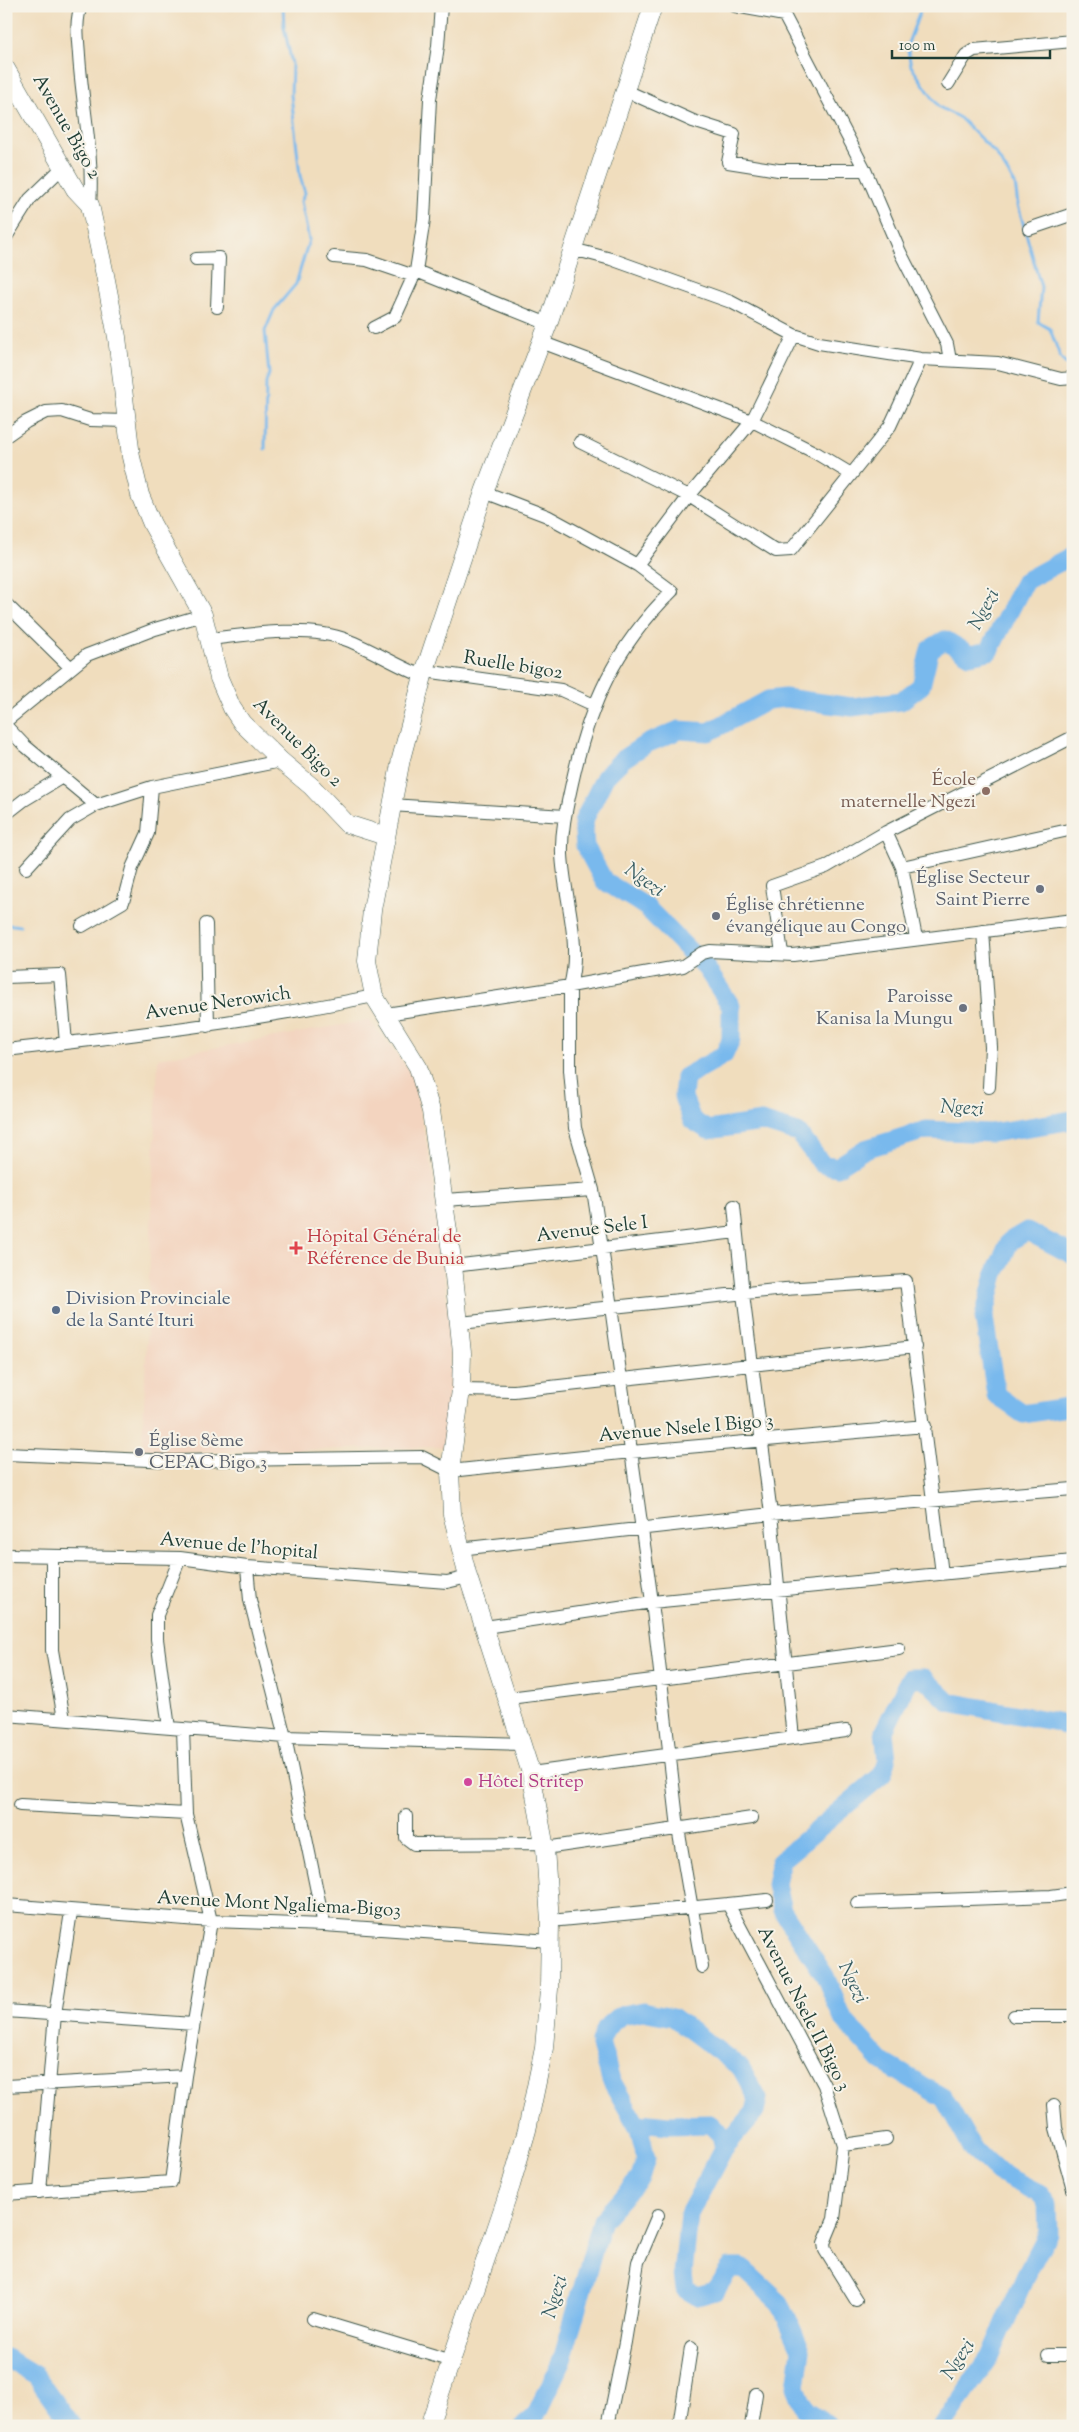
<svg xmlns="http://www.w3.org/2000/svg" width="1079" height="2432" viewBox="0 0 1079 2432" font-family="'Sorts Mill Goudy',serif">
<rect width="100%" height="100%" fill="#f7f3e8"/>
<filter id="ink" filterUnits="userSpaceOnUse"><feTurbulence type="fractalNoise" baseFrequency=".02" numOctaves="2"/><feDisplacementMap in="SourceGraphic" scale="10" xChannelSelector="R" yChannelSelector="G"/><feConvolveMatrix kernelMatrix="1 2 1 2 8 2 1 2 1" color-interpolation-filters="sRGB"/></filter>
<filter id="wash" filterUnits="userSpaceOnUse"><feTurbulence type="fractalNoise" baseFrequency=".0096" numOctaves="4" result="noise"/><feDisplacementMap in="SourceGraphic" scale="20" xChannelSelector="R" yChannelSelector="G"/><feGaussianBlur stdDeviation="1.12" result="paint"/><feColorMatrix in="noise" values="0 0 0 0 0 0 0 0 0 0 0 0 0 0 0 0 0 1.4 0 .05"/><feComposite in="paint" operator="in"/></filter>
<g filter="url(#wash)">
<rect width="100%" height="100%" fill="#f0ddbd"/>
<path fill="#f3d4bf" d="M 369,1020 L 412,1074 L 433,1175 L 449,1322 L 452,1390 L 443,1447 L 142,1453 L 158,1058 Z"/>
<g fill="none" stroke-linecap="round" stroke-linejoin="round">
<path stroke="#79b9ed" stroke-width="3" d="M 922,6 L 907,46 L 911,66 L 939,107 L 960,118 L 996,154 L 1015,184 L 1018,205 L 1041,287 L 1038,322 L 1050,329 L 1061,359 L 1073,371
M 265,449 L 266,382 L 269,374 L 265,331 L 274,310 L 296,284 L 309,240 L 301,201 L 305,193 L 300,176 L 291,95 L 292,64 L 284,27 L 283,6
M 6,924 L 20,926"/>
<path stroke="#79b9ed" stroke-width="19" d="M 1073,555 L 1025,581 L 989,651 L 970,655 L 945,640 L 930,649 L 921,686 L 901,701 L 852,707 L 785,698 L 768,700 L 709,732 L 679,730 L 646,744 L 623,759 L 605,777 L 583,822 L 585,846 L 604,881 L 645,906 L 706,968 L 731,1006 L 731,1039 L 724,1055 L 685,1077 L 683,1097 L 692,1120 L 708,1130 L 762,1122 L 798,1133 L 822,1164 L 837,1167 L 865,1149 L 926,1130 L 991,1133 L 1073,1120
M 1073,1255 L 1027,1231 L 1010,1241 L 995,1274 L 984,1317 L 996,1395 L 1023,1414 L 1073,1406
M 639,2129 L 650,2123 L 668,2125 L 710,2124 L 721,2135 L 724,2148
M 6,2358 L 36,2376 L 72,2426
M 523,2426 L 536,2415 L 562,2360 L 602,2220 L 640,2178 L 646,2158 L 639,2129 L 611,2080 L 600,2042 L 606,2028 L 621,2015 L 643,2011 L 673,2017 L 741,2068 L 758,2099 L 755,2112 L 724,2148 L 689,2214 L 683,2274 L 685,2289 L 697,2296 L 715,2291 L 730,2268 L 742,2268 L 780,2303 L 801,2350 L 796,2387 L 805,2409 L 830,2426
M 942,2426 L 990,2357 L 1025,2277 L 1048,2233 L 1047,2204 L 1039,2193 L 999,2173 L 972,2148 L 944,2098 L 881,2061 L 843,2019 L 825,1976 L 782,1910 L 776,1885 L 781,1860 L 882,1775 L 887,1760 L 884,1731 L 910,1678 L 924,1678 L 949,1702 L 1057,1722 L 1073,1729"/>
</g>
</g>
<g filter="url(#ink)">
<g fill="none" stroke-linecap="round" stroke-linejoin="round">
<defs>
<path id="street" d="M 81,6 C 75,22 78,39 79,55 C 82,105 94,155 90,205
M 735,6 L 784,15 L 865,170 L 900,252 L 947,344 L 950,360
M 948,84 L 966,55 L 974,50 L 1073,41
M 624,90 L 693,121 L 734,134 L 728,162 L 778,170 L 865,170
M 1029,229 L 1073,214
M 6,237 L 30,199 L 62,168
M 572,252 L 584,252 L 611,259 L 731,302 L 794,335 L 819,343 L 921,359 L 998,363 L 1061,379 L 1073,378
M 334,257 L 367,260 L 414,276
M 196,259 L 219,258 L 217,307
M 416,271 L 548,324
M 374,328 L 395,317 L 416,271 L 424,219 L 430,99 L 438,46 L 441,6
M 541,342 L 752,421 L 816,453 L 851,474
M 6,436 L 26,422 L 46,412 L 62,411 L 90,420 L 126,421
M 580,442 L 689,496 L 776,551 L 791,550 L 890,426 L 921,359
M 484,492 L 547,516 L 637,565 L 672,591 C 615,647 589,705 572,783 C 567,806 561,830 562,854 C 564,898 582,942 570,986 L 570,1070 L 575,1128 L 593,1190 L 611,1307 L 652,1602 L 678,1828 L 702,1967
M 637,565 L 689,496 L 752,421 L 794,335
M 6,604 L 70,667
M 210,639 C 250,634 310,625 347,640 C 373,650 397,666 423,676
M 425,671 L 561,690 L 594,705
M 6,721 L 87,655 L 155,629 L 203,615
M 6,726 L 24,745 L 96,805
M 391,805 L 565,816
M 6,814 L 24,800 L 62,777
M 886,832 L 902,867 L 916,938
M 902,867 L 1073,829
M 26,868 L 70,820 L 96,805 L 152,787 L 281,761
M 206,924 L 208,1026
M 82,926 L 123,902 L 132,868 L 148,833 L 152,787
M 983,931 L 991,1047 L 989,1087
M 782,953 L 772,886 L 826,867 L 886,832 L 1073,737
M 6,977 L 60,975 L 66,1043
M 386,1014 L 570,986 L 683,966 L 702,953 L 710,951 L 793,955 L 1073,920
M 6,1050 C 129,1036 252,1021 374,996
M 444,1200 L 593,1190
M 734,1206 L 743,1294 L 771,1514 L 793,1738
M 453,1266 L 736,1232
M 460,1323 L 785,1289 L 906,1281 L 942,1574
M 461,1390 L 514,1391 L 915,1347
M 6,1454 L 173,1461 L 422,1457 L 450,1471 L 631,1452 L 925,1426
M 459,1549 L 771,1514 L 1073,1489
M 6,1555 L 180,1558 L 247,1567 L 447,1582 L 468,1577
M 52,1556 L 52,1650 L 64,1719
M 247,1567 L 250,1600 L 285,1737 L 324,1925
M 485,1627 L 652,1602 L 1073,1561
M 509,1698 L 899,1649
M 6,1715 L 285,1737 L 523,1744
M 169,1728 L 157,1639 L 157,1615 L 180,1558
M 531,1773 L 846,1731
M 20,1805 L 186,1814
M 406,1816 L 406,1838 L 414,1844 L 544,1843
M 545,1848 L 752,1818
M 857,1903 L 1051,1896 L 1073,1893
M 728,1904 L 767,1900
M 6,1905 L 211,1921 L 324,1925 L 550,1941
M 550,1921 L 728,1904 L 824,2085 L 843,2145 L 834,2219 L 824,2243 L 825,2250 L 856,2300
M 6,2011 L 193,2024
M 1014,2016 L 1073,2016
M 6,2086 L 185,2076
M 1054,2105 L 1056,2128 L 1073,2189
M 843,2145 L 886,2139
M 40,2192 L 55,2014 L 71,1912
M 6,2194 L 171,2182 L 185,2076 L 211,1921 L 186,1814 L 183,1729
M 313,2319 L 452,2361
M 1048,2355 L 1073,2355
M 608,2426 L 625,2342 L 638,2262 L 658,2215
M 679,2426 L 691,2348
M 751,2426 L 756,2394"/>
<path id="secondary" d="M 6,69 L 75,189 L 90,205 L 105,275 L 117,337 L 131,457 L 140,495 L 152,524 L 203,615 L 219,678 L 232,708 L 242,723 L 281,761 L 311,786 L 347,824 L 385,836
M 429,2426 L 511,2185 L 527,2130 L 544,2048 L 549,1989 L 550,1921 L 545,1848 L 531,1773 L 468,1577 L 452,1514 L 450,1471 L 461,1390 L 462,1353 L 453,1266 L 431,1111 L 418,1067 L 374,996 L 367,961 L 372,910 L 401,759 L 423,676 L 484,492 L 548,324 L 653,6"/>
</defs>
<use href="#street" stroke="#3e5549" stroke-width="14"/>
<use href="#secondary" stroke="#3e5549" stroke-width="19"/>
<use href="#street" stroke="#fff" stroke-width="12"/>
<use href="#secondary" stroke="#fff" stroke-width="18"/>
</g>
</g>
<circle fill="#8d6e63" stroke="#f7f3e8" stroke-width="2" cx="986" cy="791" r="5"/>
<g fill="#6b7280" stroke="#f7f3e8" stroke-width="2">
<circle cx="1040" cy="889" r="5"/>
<circle cx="716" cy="916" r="5"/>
<circle cx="963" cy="1008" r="5"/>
<circle cx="139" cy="1452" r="5"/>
</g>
<path fill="#e0444e" stroke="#f7f3e8" stroke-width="2" d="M293.5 1240.5h5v5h5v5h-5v5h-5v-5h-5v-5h5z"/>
<circle fill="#5c6f8a" stroke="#f7f3e8" stroke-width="2" cx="56" cy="1310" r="5"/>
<circle fill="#d1479c" stroke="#f7f3e8" stroke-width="2" cx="468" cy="1782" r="5"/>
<g text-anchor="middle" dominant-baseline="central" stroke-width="4" stroke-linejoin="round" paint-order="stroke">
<g font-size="19" fill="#1f3d34" stroke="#f7f3e8">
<text transform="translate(66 127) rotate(60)">Avenue Bigo 2</text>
<text transform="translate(513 666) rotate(9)">Ruelle bigo2</text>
<text transform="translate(297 743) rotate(45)">Avenue Bigo 2</text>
<text transform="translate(218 1004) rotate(-8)">Avenue Nerowich</text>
<text transform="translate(592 1230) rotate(-7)">Avenue Sele I</text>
<text transform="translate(686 1429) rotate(-5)">Avenue Nsele I Bigo 3</text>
<text transform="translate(239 1547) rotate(5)">Avenue de l'hopital</text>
<text transform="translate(279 1905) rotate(3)">Avenue Mont Ngaliema-Bigo3</text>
<text transform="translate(803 2009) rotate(63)">Avenue Nsele II Bigo 3</text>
</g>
<g font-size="19" fill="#785e54" stroke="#f7f3e8" text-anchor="end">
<text x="976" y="780">École<tspan x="976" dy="22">maternelle Ngezi</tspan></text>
</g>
<g font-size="19" fill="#5b616d" stroke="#f7f3e8" text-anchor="end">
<text x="1030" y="878">Église Secteur<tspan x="1030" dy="22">Saint Pierre</tspan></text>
<text x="726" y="905" text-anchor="start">Église chrétienne<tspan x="726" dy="22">évangélique au Congo</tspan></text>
<text x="953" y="997">Paroisse<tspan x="953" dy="22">Kanisa la Mungu</tspan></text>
<text x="149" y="1441" text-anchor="start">Église 8ème<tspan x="149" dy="22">CEPAC Bigo 3</tspan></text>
</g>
<g font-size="19" fill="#be3a42" stroke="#f7f3e8" text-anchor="start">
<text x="307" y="1237">Hôpital Général de<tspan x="307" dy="22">Référence de Bunia</tspan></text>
</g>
<g font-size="19" fill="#4e5e75" stroke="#f7f3e8" text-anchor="start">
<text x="66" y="1299">Division Provinciale<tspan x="66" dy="22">de la Santé Ituri</tspan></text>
</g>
<g font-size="19" fill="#b23c85" stroke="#f7f3e8" text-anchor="start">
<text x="478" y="1782">Hôtel Stritep</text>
</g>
<g font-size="20" font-style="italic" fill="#365c62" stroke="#f7f3e8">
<text transform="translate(985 610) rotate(-62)">Ngezi</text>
<text transform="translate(644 881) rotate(35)">Ngezi</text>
<text transform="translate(962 1109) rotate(3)">Ngezi</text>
<text transform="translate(852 1983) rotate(64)">Ngezi</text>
<text transform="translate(556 2297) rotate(-74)">Ngezi</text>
<text transform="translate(959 2360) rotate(-57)">Ngezi</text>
</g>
</g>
<rect width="1079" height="2432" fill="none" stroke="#f7f3e8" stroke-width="25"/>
<path d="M892 50v8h158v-8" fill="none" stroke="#1f3d34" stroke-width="2.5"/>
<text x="899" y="50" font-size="15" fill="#1f3d34" stroke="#f7f3e8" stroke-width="4" paint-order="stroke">100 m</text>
</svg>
